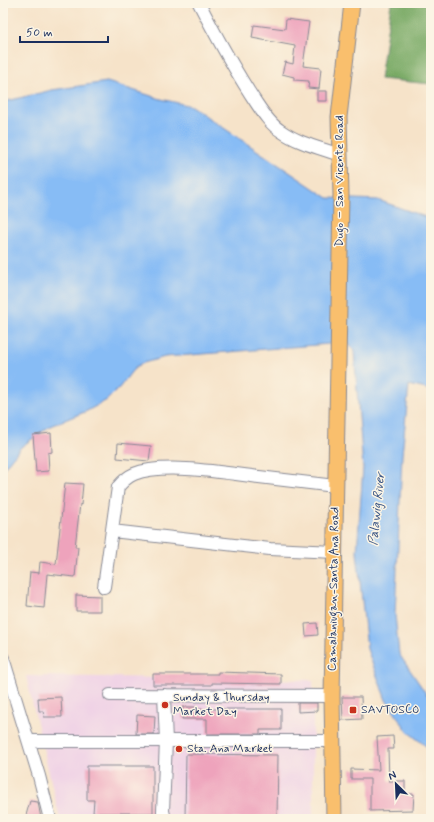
<svg xmlns="http://www.w3.org/2000/svg" width="434" height="822" viewBox="0 0 434 822" font-family="Mynerve,sans-serif">
<rect width="100%" height="100%" fill="#fcf5e5"/>
<filter id="ink" filterUnits="userSpaceOnUse"><feTurbulence type="fractalNoise" baseFrequency=".025" numOctaves="2"/><feDisplacementMap in="SourceGraphic" scale="8" xChannelSelector="R" yChannelSelector="G"/><feConvolveMatrix kernelMatrix="1 2 1 2 8 2 1 2 1" color-interpolation-filters="sRGB"/></filter>
<filter id="wash" filterUnits="userSpaceOnUse"><feTurbulence type="fractalNoise" baseFrequency=".012" numOctaves="4" result="noise"/><feDisplacementMap in="SourceGraphic" scale="16" xChannelSelector="R" yChannelSelector="G"/><feGaussianBlur stdDeviation="0.9" result="paint"/><feColorMatrix in="noise" values="0 0 0 0 0 0 0 0 0 0 0 0 0 0 0 0 0 1.4 0 .05"/><feComposite in="paint" operator="in"/></filter>
<g filter="url(#wash)">
<rect width="100%" height="100%" fill="#f6e3c9"/>
<path fill="#efd0e6" d="M 26,676 L 313,680 L 313,819 L 60,819 Z"/>
<path fill="#77a964" stroke="#496c61" d="M 391,3 L 431,3 L 431,84 L 380,79 Z"/>
<path fill="#87bcf5" stroke="#5176aa" d="M 107,82 L 161,99 L 191,106 L 328,198 L 378,200 L 431,219 L 431,390 L 409,385 L 402,455 L 395,615 L 399,654 L 427,695 L 431,698 L 431,750 L 408,732 L 386,700 L 367,649 L 357,552 L 363,468 L 354,351 L 349,344 L 329,344 L 165,357 L 140,364 L 132,371 L 119,388 L 107,400 L 87,411 L 50,426 L 21,447 L 3,469 L 3,102 L 52,90 Z"/>
<g id="blocks">
<path fill="#eea3bc" d="M 286,19 L 309,22 L 303,66 L 321,68 L 319,89 L 308,88 L 309,81 L 294,80 L 294,77 L 282,74 L 285,62 L 293,64 L 295,46 L 252,38 L 254,25 L 285,29 Z
M 317,91 L 327,91 L 327,101 L 317,101 Z
M 51,433 L 52,452 L 48,453 L 49,471 L 36,472 L 33,435 Z
M 118,443 L 151,446 L 149,461 L 117,458 Z
M 65,483 L 83,484 L 81,505 L 80,504 L 75,547 L 78,547 L 75,577 L 47,574 L 44,608 L 27,606 L 30,572 L 39,573 L 40,562 L 56,564 Z
M 76,595 L 100,596 L 100,611 L 76,611 Z
M 317,623 L 318,635 L 306,636 L 305,624 Z
M 218,672 L 281,674 L 281,684 L 212,683 L 212,685 L 153,685 L 153,674 L 218,674 Z
M 61,697 L 62,717 L 44,717 L 43,711 L 39,711 L 38,698 Z
M 342,697 L 361,697 L 362,719 L 343,720 Z
M 298,703 L 317,703 L 317,711 L 298,712 Z
M 183,707 L 197,707 L 197,709 L 281,709 L 281,730 L 260,730 L 260,734 L 207,734 L 207,719 L 182,719 Z
M 137,715 L 155,716 L 154,734 L 136,734 Z
M 393,736 L 394,749 L 388,749 L 389,781 L 405,781 L 405,794 L 414,794 L 413,810 L 370,811 L 370,779 L 351,779 L 351,769 L 379,770 L 377,737 Z
M 186,754 L 278,755 L 277,819 L 185,818 Z
M 87,766 L 153,766 L 153,813 L 93,813 L 94,800 L 87,800 Z
M 30,801 L 38,802 L 41,819 L 25,819 Z"/>
</g>
</g>
<g filter="url(#ink)">
<use href="#blocks" fill-opacity="0" stroke="#888994" stroke-width="1"/>
<g fill="none" stroke-linecap="round" stroke-linejoin="round">
<defs>
<path id="minor" d="M 199,3 C 217,38 235,71 257,104 C 263,113 271,125 281,131 C 298,143 320,148 340,155
M 112,531 L 270,549 L 335,552
M 104,587 L 118,487 C 123,481 127,477 134,474 C 163,462 227,473 259,477 C 285,480 310,483 335,486
M 3,658 L 39,776 L 50,819
M 110,695 L 332,696
M 164,695 L 166,741 L 163,811 L 165,819
M 29,741 L 334,741"/>
<path id="major" d="M 334,819 L 332,696 L 341,195 L 339,117 L 352,3"/>
</defs>
<use href="#minor" stroke="#888994" stroke-width="14"/>
<use href="#major" stroke="#888994" stroke-width="17"/>
<use href="#minor" stroke="#fff" stroke-width="12"/>
<use href="#major" stroke="#f9bf6d" stroke-width="15"/>
</g>
</g>
<g fill="#c8321e" stroke="#fcf5e5" stroke-width="1.5">
<circle cx="165" cy="705" r="4"/>
<rect x="349" y="706" width="8" height="8" rx="2"/>
<circle cx="179" cy="749" r="4"/>
</g>
<g text-anchor="middle" dominant-baseline="central" stroke-width="3" stroke-linejoin="round" paint-order="stroke">
<g font-size="12" fill="#1b2f5e" stroke="#fcf5e5">
<text transform="translate(340 181) rotate(-90)">Dugo – San Vicente Road</text>
<text transform="translate(334 589) rotate(-89)">Camalaniugan-Santa Ana Road</text>
</g>
<g font-size="12" fill="#1b2f5e" stroke="#fcf5e5" text-anchor="start">
<text x="173" y="698">Sunday &amp; Thursday<tspan x="173" dy="14">Market Day</tspan></text>
<text x="361" y="710">SAVTOSCO</text>
<text x="187" y="749">Sta. Ana Market</text>
</g>
<g font-size="13" font-style="italic" fill="#365284" stroke="#fcf5e5">
<text transform="translate(377 509) rotate(-84)">Palawig River</text>
</g>
</g>
<rect width="434" height="822" fill="none" stroke="#fcf5e5" stroke-width="16"/>
<g transform="translate(396 784) rotate(336)" stroke="#fcf5e5" stroke-width="3" paint-order="stroke">
<path d="M0-3L7 15L0 10L-7 15Z" fill="#1b2f5e"/>
<text y="-6" font-size="11" font-weight="bold" text-anchor="middle" fill="#1b2f5e">N</text>
</g>
<path d="M20 36v6h88v-6" fill="none" stroke="#1b2f5e" stroke-width="2"/>
<text x="26" y="36" font-size="12" fill="#1b2f5e" stroke="#fcf5e5" stroke-width="3" paint-order="stroke">50 m</text>
</svg>
